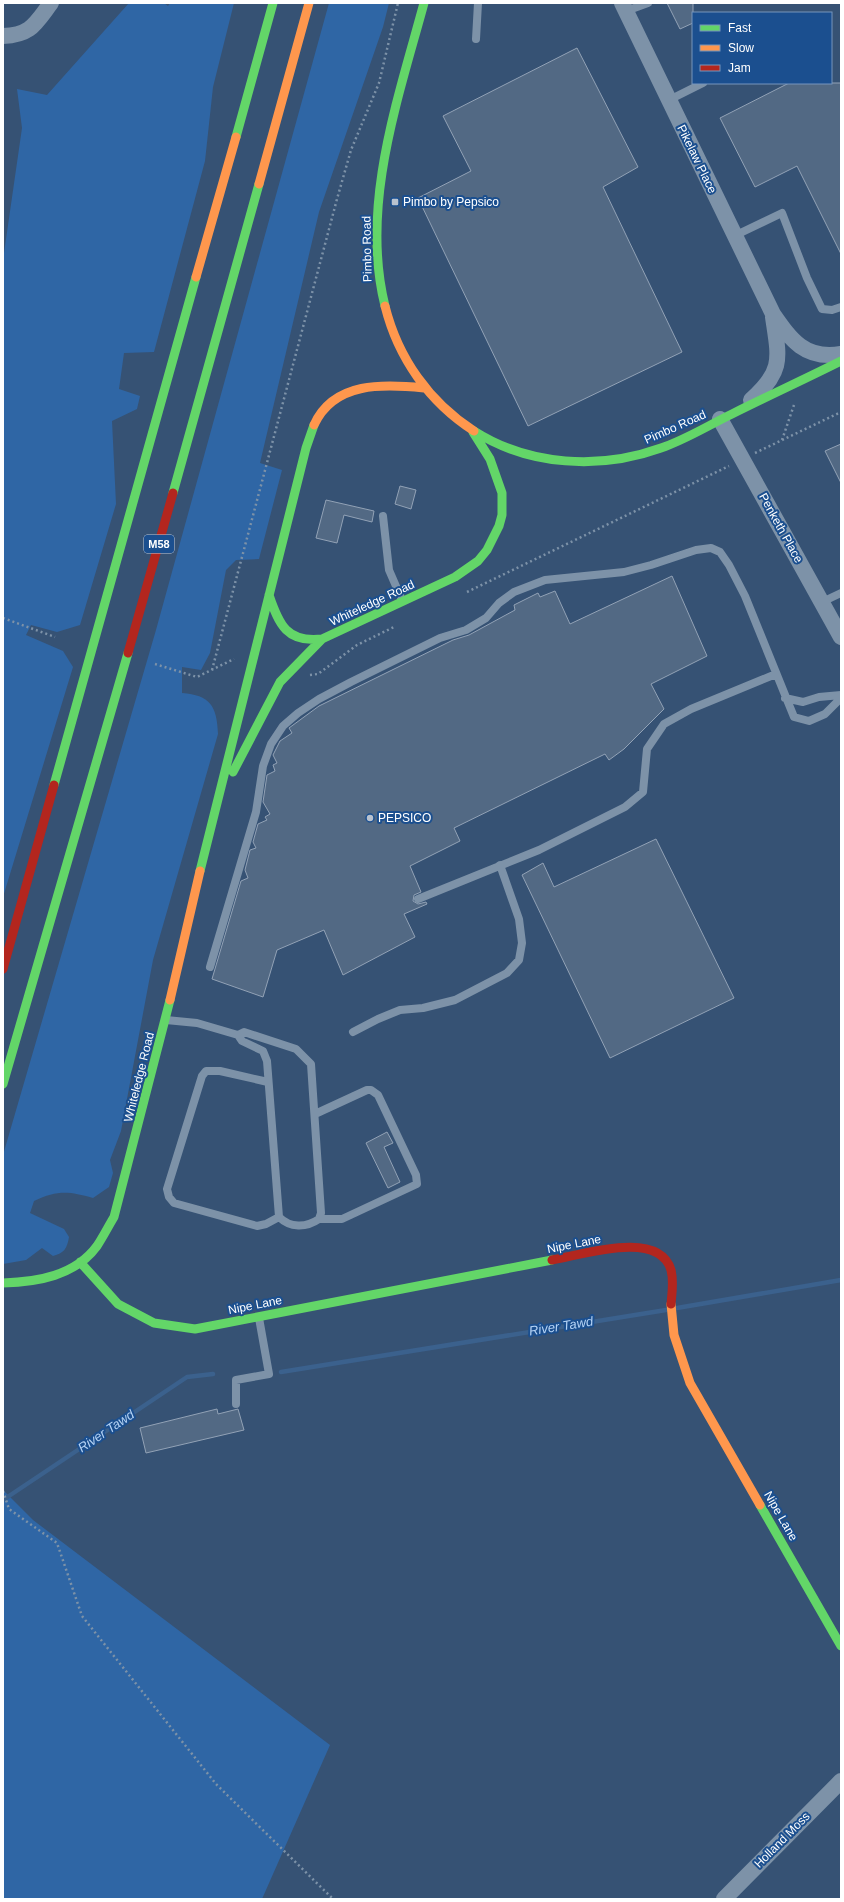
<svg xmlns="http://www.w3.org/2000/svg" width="844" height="1902" viewBox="0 0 844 1902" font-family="Arial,sans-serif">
<rect width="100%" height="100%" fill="#365274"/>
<path fill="#2f66a5" d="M 129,3 L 164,3 L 168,6 L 170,3 L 234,3 L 213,87 L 205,161 L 154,352 L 124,353 L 119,389 L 140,396 L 137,409 L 112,421 L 116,504 L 80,625 L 57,632 L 31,625 L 26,635 L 63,651 L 73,667 L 3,897 L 3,260 L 22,128 L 17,89 L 47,95 Z
M 329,3 L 389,3 L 383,27 L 319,212 L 260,463 L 282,470 L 259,559 L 236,560 L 226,570 L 210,653 L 201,670 L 182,667 L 182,693 C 210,695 217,706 218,734 L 153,960 L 121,1131 L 110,1160 L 113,1173 L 109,1187 L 93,1198 C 69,1191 57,1190 34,1201 L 30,1213 L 64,1229 L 69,1237 C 67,1249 64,1253 53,1256 L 42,1248 L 26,1260 L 3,1264 L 3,1155 L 156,630 Z
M 3,1490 L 33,1520 L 330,1745 L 262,1899 L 3,1899 Z"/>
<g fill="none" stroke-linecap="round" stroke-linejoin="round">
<path stroke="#3b618d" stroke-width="4.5" d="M 677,1308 L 841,1280
M 281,1372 L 666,1310
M 3,1500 L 187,1377 L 213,1374"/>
</g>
<path fill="#526984" stroke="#92a2b6" d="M 667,3 L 693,3 L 693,23 L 680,29 Z
M 577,48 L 638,167 L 603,187 L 682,352 L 528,426 L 418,198 L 471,171 L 443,116 Z
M 789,83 L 841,83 L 841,254 L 797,166 L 755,187 L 720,118 Z
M 841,444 L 841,483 L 825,451 Z
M 400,486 L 416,490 L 411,509 L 395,504 Z
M 326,500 L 374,511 L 372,522 L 344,515 L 337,543 L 316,538 Z
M 672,576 L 707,656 L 651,684 L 664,709 L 624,749 L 609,760 L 605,754 L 454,828 L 460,841 L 410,866 L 421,892 L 414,895 L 413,901 L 418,904 L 426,902 L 427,904 L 404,914 L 415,937 L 343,975 L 324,930 L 277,950 L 263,997 L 212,979 L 241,881 L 248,878 L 245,870 L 250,850 L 256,848 L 253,842 L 258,824 L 267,820 L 265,817 L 270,814 L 263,802 L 267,775 L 275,771 L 273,765 L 277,763 L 273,755 L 280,741 L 292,733 L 289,728 L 319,706 L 453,640 L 469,635 L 515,610 L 514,605 L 538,593 L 540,597 L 555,591 L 570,624 Z
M 656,839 L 734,998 L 610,1058 L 522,875 L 543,863 L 554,887 Z
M 387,1132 L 393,1143 L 384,1147 L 400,1182 L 388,1188 L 366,1143 Z
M 217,1409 L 218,1414 L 238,1409 L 244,1430 L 146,1453 L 140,1428 Z"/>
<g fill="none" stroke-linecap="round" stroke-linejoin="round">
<path stroke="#7d92a8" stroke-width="2.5" stroke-dasharray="2 3" stroke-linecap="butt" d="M 782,440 L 794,405
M 755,453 L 841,412
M 467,592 L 729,466
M 3,618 L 55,637
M 155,664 L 197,677 L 234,659
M 212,670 L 337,199 L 351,150 L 379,83 L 398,3
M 310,675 L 318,674 L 357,645 L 394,627
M 3,1491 L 9,1509 L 57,1543 L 82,1616 L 216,1784 L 333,1899"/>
<path stroke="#7d92a8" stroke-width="8" d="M 626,11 L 648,3
M 476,39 L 478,3
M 669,100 L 703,83
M 734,236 L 782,213 L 807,278 L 822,309 L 832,310 L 841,307
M 383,516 L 389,570 L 402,600
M 822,602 L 841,593
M 785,698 L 803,702 L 819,697 L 841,695
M 418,899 L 539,850 L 625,807 L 643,792 L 647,749 L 664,724 L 691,709 L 776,674
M 210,967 L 256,812 L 263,766 L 271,744 L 283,726 L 298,713 L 319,699 L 351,682 L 440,638 L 466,630 L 486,618 L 499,603 L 514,592 L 545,580 L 624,572 L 651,565 L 696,550 L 711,548 L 720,552 L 729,565 L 745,596 L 794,717 L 809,721 L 825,714 L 841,698
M 166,1020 L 197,1023 L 238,1035 L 244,1032 L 296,1049 L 311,1064 L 321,1213 L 319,1219 C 306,1228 290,1228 279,1217 L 267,1061 L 263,1051 L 242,1041 L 238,1035
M 353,1032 L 378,1019 L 400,1010 L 423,1008 L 455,1000 L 507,973 L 519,960 L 522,943 L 519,919 L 500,865
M 268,1082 L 220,1071 L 206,1071 L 202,1076 L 167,1189 L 169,1197 L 174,1203 L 257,1226 L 266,1224 L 279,1217
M 315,1114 L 367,1090 L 371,1090 L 378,1095 L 416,1175 L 417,1184 L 342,1219 L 319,1219
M 236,1404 L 236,1380 L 269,1374 L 259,1318"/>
<path stroke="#7d92a8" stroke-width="16" d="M 622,3 L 773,314 C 791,340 805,360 841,354
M 3,36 C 31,35 35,24 51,3
M 751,400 C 784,371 779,358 773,317
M 720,419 L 841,637
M 724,1899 L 841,1781"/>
<path stroke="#63d668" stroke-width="9" d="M 236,137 L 273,3
M 385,306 C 360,206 398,99 424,3
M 474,431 C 529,466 600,470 661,448 C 685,440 709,425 732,414 C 768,396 805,379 841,361
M 173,493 L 259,184
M 269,595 C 279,625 287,643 322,639
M 233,772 L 280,682 L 322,639 L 455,577 L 478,561 L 487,550 L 499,526 L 502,515 L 502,493 L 490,459 L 473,432
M 54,785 L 196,277
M 200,871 L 306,448 L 314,425
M 3,1084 L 128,653
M 80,1262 L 118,1304 L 154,1323 L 195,1329 L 552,1260
M 3,1283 C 37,1282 75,1276 97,1246 C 103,1237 108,1227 114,1217 L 170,1000
M 760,1505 L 841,1646"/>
<path stroke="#ff974d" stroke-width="9" d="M 259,184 L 309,3
M 196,277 L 236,137
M 385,306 C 398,358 429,402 474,431
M 314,425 C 334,381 384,384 424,388
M 170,1000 L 200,871
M 671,1304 L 674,1335 L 690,1383 L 760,1505"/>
<path stroke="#b3261e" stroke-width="9" d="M 128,653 L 173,493
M 3,969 L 54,785
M 552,1260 C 582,1255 659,1229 671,1270 C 674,1281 672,1293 671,1304"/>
</g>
<g fill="#b9c2ce" stroke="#1b4f8f" stroke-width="1.5">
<rect x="391" y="198" width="8" height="8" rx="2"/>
<circle cx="370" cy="818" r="4"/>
</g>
<g text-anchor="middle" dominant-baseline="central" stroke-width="4" stroke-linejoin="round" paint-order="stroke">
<rect fill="#1b4f8f" stroke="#bbcadd" stroke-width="1" x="144" y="535" width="30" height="18" rx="3"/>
<g font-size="11" font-weight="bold" fill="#fff">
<text x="159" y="544">M58</text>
</g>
<g font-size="12" fill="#fff" stroke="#1b4f8f">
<text transform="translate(697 159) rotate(64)">Pikelaw Place</text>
<text transform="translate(367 249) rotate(-91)">Pimbo Road</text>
<text transform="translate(675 427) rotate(-24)">Pimbo Road</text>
<text transform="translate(781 528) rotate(61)">Penketh Place</text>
<text transform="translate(372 603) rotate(-25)">Whiteledge Road</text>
<text transform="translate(139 1077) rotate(-76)">Whiteledge Road</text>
<text transform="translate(574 1244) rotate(-11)">Nipe Lane</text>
<text transform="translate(255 1305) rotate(-11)">Nipe Lane</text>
<text transform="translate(781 1516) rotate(60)">Nipe Lane</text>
<text transform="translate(782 1840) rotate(-45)">Holland Moss</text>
</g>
<g font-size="12" fill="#fff" stroke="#1b4f8f" text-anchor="start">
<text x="403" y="202">Pimbo by Pepsico</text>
<text x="378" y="818">PEPSICO</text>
</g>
<g font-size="13" font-style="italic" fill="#b5d3f5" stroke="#1b4f8f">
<text transform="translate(561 1326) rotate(-9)">River Tawd</text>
<text transform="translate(106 1431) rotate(-34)">River Tawd</text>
</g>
</g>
<rect width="844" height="1902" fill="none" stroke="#ffffff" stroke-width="8"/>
<rect x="692" y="12" width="140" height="72" fill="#1b4f8f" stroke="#7695bc"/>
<rect x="700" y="25" width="20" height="6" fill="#63d668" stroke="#7695bc"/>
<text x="728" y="32" font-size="12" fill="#ffffff">Fast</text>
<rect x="700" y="45" width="20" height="6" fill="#ff974d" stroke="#7695bc"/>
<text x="728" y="52" font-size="12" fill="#ffffff">Slow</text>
<rect x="700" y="65" width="20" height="6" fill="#b3261e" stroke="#7695bc"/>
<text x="728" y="72" font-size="12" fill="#ffffff">Jam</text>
</svg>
